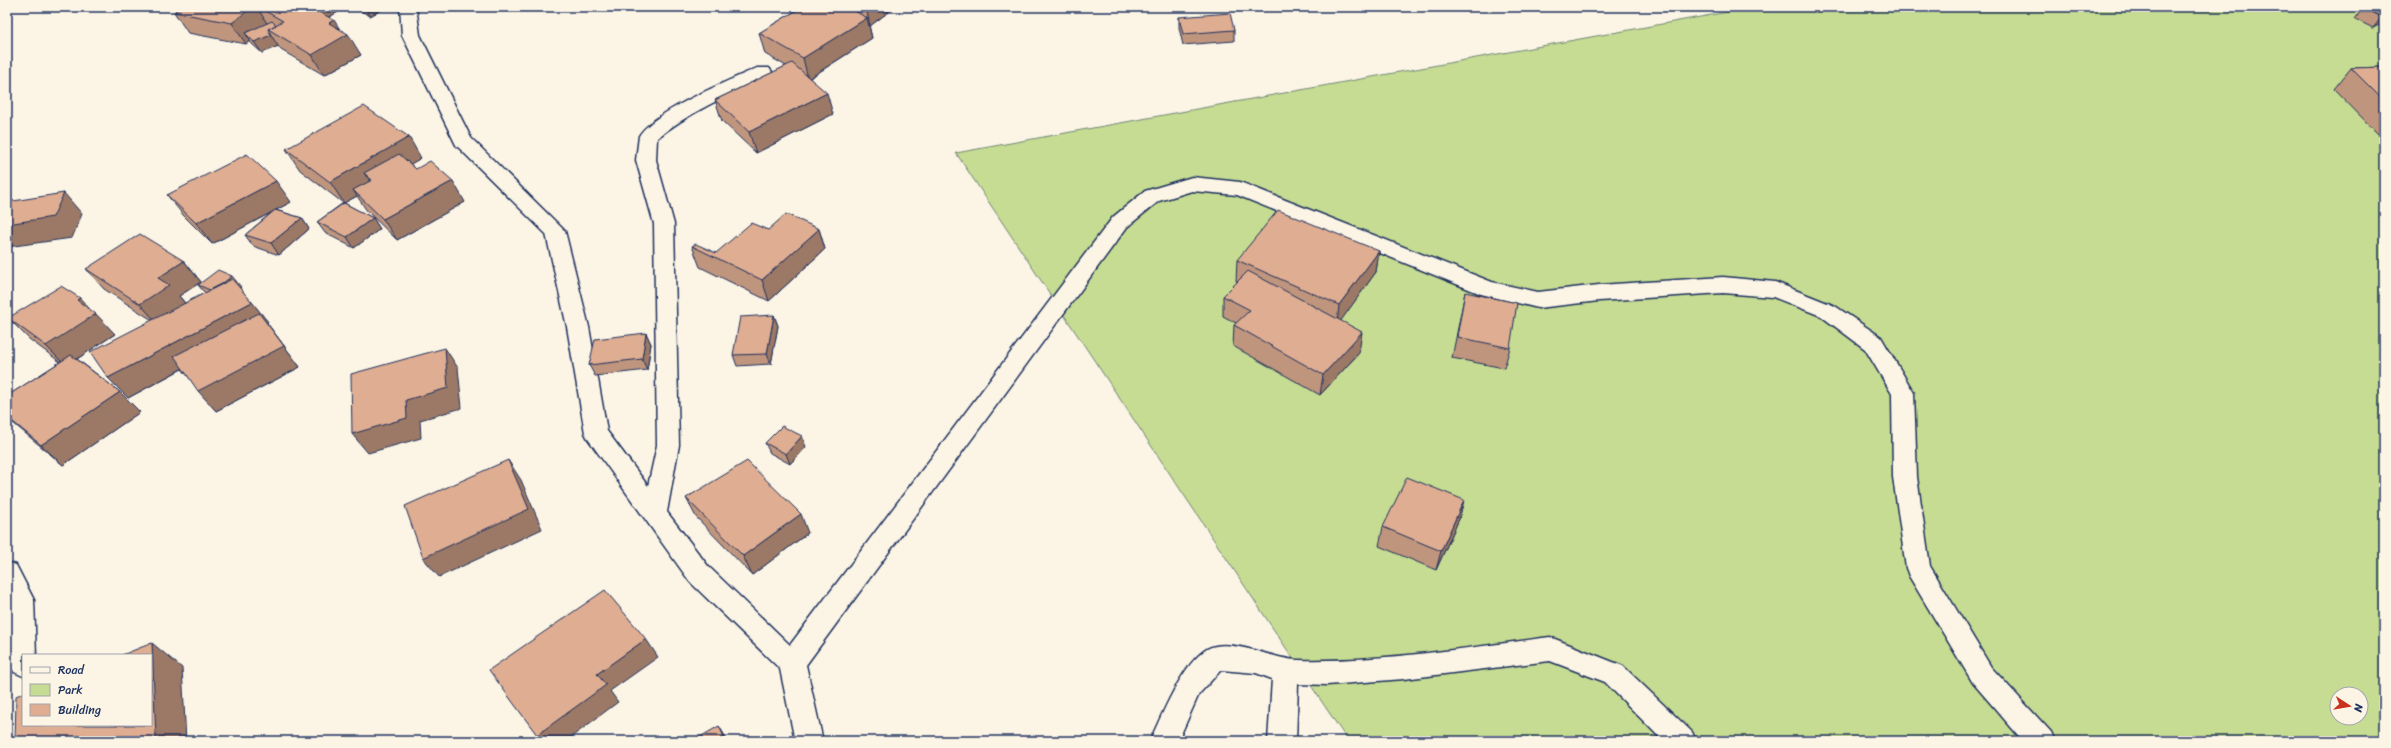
<svg xmlns="http://www.w3.org/2000/svg" width="2391" height="748" viewBox="0 0 2391 748" font-family="Sriracha,sans-serif">
<rect width="100%" height="100%" fill="#fcf5e5"/>
<filter id="ink" filterUnits="userSpaceOnUse"><feTurbulence type="fractalNoise" baseFrequency=".025" numOctaves="2"/><feDisplacementMap in="SourceGraphic" scale="8" xChannelSelector="R" yChannelSelector="G"/><feConvolveMatrix kernelMatrix="1 2 1 2 8 2 1 2 1" color-interpolation-filters="sRGB"/></filter>
<g filter="url(#ink)">
<path fill="#c6dc92" stroke="#708678" fill-rule="evenodd" d="M 1755,7 L 2384,7 L 2384,741 L 1348,741 L 956,153 ZM 2337,694 L 2361,694 L 2361,718 L 2337,718 Z"/>
<g fill="none" stroke-linecap="round" stroke-linejoin="round">
<defs>
<path id="minor" d="M 400,7 L 416,7 L 420,35 L 471,138 L 565,231 L 589,327 L 607,431 L 648,486 L 657,445 L 654,224 L 636,160 L 639,136 C 654,111 728,81 757,68 L 769,68 L 772,72 L 769,76 C 730,94 691,111 657,138 L 656,160 L 674,224 L 679,445 L 667,512 L 708,566 L 790,645 L 1113,217 L 1145,191 L 1192,177 L 1240,182 L 1492,282 L 1538,292 L 1599,285 L 1723,277 L 1775,282 L 1835,306 L 1881,337 L 1914,393 L 1917,477 L 1930,566 L 1991,667 L 2051,732 L 2055,741 L 2023,741 L 1973,683 L 1909,576 L 1906,568 L 1893,477 L 1892,394 L 1865,349 L 1821,316 L 1773,297 L 1723,293 L 1599,301 L 1538,308 L 1481,294 L 1237,195 L 1192,191 L 1159,201 L 1127,227 L 806,665 L 823,741 L 795,741 L 780,669 L 690,582 L 588,439 L 585,433 L 567,327 L 546,234 L 456,145 L 402,35 Z
M 7,562 L 16,565 L 34,600 L 36,655 L 23,655 L 23,676 L 14,672 L 10,664 Z
M 1550,637 L 1623,666 L 1692,732 L 1696,741 L 1663,741 L 1605,682 L 1550,661 L 1404,679 L 1327,685 L 1298,684 L 1296,741 L 1268,741 L 1272,679 L 1256,673 L 1221,670 L 1199,694 L 1178,741 L 1150,741 C 1162,715 1182,664 1207,649 C 1229,636 1274,660 1298,660 C 1382,662 1467,648 1550,637 Z"/>
</defs>
<use href="#minor" stroke="#1b2f5e" stroke-width="3"/>
<use href="#minor" fill="#fcf5e5" fill-rule="evenodd"/>
</g>
<path fill="#c0957d" stroke="#1b2f5e" d="M 181,7 L 335,7 L 338,12 L 329,17 L 361,55 L 324,75 L 281,50 L 278,46 L 262,53 L 252,44 L 250,41 L 246,44 L 188,33 L 174,12 Z
M 354,7 L 387,7 L 370,16 Z
M 802,7 L 895,7 L 870,26 L 869,25 L 872,38 L 810,78 L 833,114 L 756,153 L 722,121 L 715,100 L 786,66 L 765,54 L 759,33 Z
M 2207,7 L 2217,7 L 2211,10 Z
M 2384,7 L 2384,22 L 2373,28 L 2355,19 L 2363,8 Z
M 1179,17 L 1234,30 L 1234,41 L 1183,45 L 1179,28 Z
M 2384,67 L 2384,134 L 2378,134 L 2334,89 L 2351,68 Z
M 286,149 L 421,158 L 410,164 L 416,169 L 465,202 L 397,240 L 367,211 L 357,196 L 344,203 L 373,218 L 380,229 L 354,248 L 325,233 L 317,222 L 343,203 L 300,170 Z
M 167,195 L 291,202 L 276,210 L 302,218 L 309,229 L 279,255 L 253,246 L 245,235 L 272,212 L 212,244 L 184,216 Z
M 819,229 L 825,249 L 769,301 L 700,267 L 692,246 L 716,253 L 768,230 Z
M 1379,251 L 1376,272 L 1340,321 L 1359,353 L 1320,395 L 1233,346 L 1234,325 L 1236,323 L 1223,316 L 1223,296 L 1238,282 L 1236,281 L 1237,260 Z
M 184,261 L 201,282 L 179,296 L 185,303 L 205,293 L 198,285 L 241,287 L 240,288 L 268,322 L 267,323 L 300,367 L 216,411 L 182,369 L 128,398 L 152,320 L 104,289 L 86,269 Z
M 1465,292 L 1510,348 L 1504,368 L 1452,358 Z
M 90,310 L 115,334 L 77,359 L 120,392 L 140,412 L 63,465 L 7,418 L 7,396 L 60,362 L 29,339 L 8,318 Z
M 774,315 L 778,326 L 771,364 L 737,366 L 733,355 Z
M 646,333 L 651,344 L 647,370 L 595,376 L 589,365 Z
M 765,443 L 806,447 L 790,464 L 770,453 Z
M 686,498 L 808,533 L 752,575 L 696,517 Z
M 1464,500 L 1459,519 L 1436,570 L 1379,546 L 1383,527 Z"/>
<path fill="#9c7966" stroke="#1b2f5e" d="M 252,7 L 257,7 L 268,25 L 245,33 L 250,40 L 246,44 L 232,23 Z
M 306,7 L 335,7 L 338,12 L 316,24 Z
M 365,7 L 387,7 L 370,16 Z
M 866,7 L 895,7 L 870,26 Z
M 2384,16 L 2384,22 L 2373,28 L 2382,17 Z
M 867,18 L 872,38 L 808,79 L 803,58 Z
M 334,20 L 344,36 L 348,34 L 361,55 L 324,75 L 312,55 L 329,23 Z
M 271,35 L 278,46 L 262,53 L 254,42 Z
M 827,93 L 833,114 L 756,153 L 749,132 Z
M 409,137 L 421,158 L 375,185 L 372,180 L 364,173 L 373,186 L 353,190 L 357,196 L 344,203 L 330,182 Z
M 276,181 L 291,202 L 212,244 L 196,223 Z
M 453,181 L 465,202 L 397,240 L 383,219 Z
M 64,193 L 82,214 L 72,238 L 7,247 L 7,194 L 21,210 Z
M 302,218 L 309,229 L 279,255 L 271,243 Z
M 373,218 L 380,229 L 354,248 L 347,237 Z
M 819,229 L 825,249 L 769,301 L 762,280 Z
M 1379,251 L 1376,272 L 1337,326 L 1339,305 Z
M 184,261 L 201,282 L 179,296 L 187,306 L 158,324 L 140,304 L 158,278 Z
M 232,276 L 241,287 L 222,302 L 213,291 Z
M 80,298 L 94,314 L 96,314 L 115,334 L 66,366 L 46,346 L 77,300 Z
M 252,302 L 268,322 L 267,323 L 300,367 L 216,411 L 198,391 L 266,323 L 128,398 L 108,378 Z
M 774,315 L 778,326 L 771,364 L 767,354 Z
M 1362,332 L 1359,353 L 1320,395 L 1323,375 Z
M 646,333 L 651,344 L 647,370 L 642,359 Z
M 445,348 L 458,368 L 462,408 L 420,420 L 421,438 L 368,453 L 352,434 L 406,400 Z
M 120,392 L 140,412 L 63,465 L 41,445 Z
M 802,436 L 806,447 L 790,464 L 786,454 Z
M 508,460 L 521,480 L 542,529 L 439,577 L 423,558 Z
M 1464,500 L 1459,519 L 1436,570 L 1441,551 Z
M 801,514 L 808,533 L 752,575 L 743,556 Z
M 646,639 L 658,657 L 610,691 L 618,702 L 566,741 L 542,741 L 537,735 L 597,674 Z
M 152,643 L 182,668 L 186,741 L 148,741 Z
M 719,726 L 728,741 L 726,741 Z"/>
<path fill="#dfad91" stroke="#1b2f5e" d="M 181,7 L 252,7 L 232,23 L 174,12 Z
M 258,7 L 310,7 L 334,20 L 329,23 L 348,34 L 312,55 L 268,29 L 283,21 Z
M 802,7 L 848,7 L 867,18 L 803,58 L 759,33 Z
M 2365,7 L 2384,7 L 2384,16 L 2382,17 L 2363,8 Z
M 1230,13 L 1234,30 L 1183,34 L 1179,17 Z
M 272,21 L 276,25 L 268,29 L 271,35 L 254,42 L 245,33 Z
M 792,63 L 827,93 L 749,132 L 715,100 Z
M 2384,67 L 2384,101 L 2351,68 Z
M 364,106 L 409,137 L 330,182 L 286,149 Z
M 247,154 L 276,181 L 196,223 L 167,195 Z
M 399,154 L 416,169 L 430,161 L 453,181 L 383,219 L 353,190 L 372,180 L 364,173 Z
M 64,193 L 53,217 L 7,224 L 7,202 Z
M 344,203 L 373,218 L 347,237 L 317,222 Z
M 275,210 L 302,218 L 271,243 L 245,235 Z
M 1278,210 L 1379,251 L 1339,305 L 1237,260 Z
M 786,214 L 819,229 L 762,280 L 692,246 L 696,244 L 716,253 L 751,223 L 768,230 Z
M 140,234 L 184,261 L 158,278 L 169,285 L 140,304 L 86,269 Z
M 218,270 L 232,276 L 222,284 L 210,290 L 198,285 Z
M 1248,271 L 1362,332 L 1323,375 L 1234,325 L 1250,310 L 1223,296 Z
M 232,279 L 252,302 L 108,378 L 90,352 Z
M 61,286 L 80,298 L 77,300 L 96,314 L 46,346 L 8,318 Z
M 1465,292 L 1517,303 L 1510,348 L 1457,337 Z
M 259,313 L 284,346 L 198,391 L 174,356 Z
M 774,315 L 767,354 L 733,355 L 740,317 Z
M 646,333 L 642,359 L 589,365 L 595,339 Z
M 445,348 L 448,388 L 406,400 L 407,418 L 352,434 L 351,374 Z
M 71,355 L 120,392 L 41,445 L 7,417 L 7,396 Z
M 782,426 L 802,436 L 786,454 L 765,443 Z
M 508,460 L 529,509 L 423,558 L 405,506 Z
M 747,461 L 801,514 L 743,556 L 686,498 Z
M 1407,477 L 1464,500 L 1441,551 L 1383,527 Z
M 605,590 L 646,639 L 597,674 L 606,685 L 537,735 L 489,670 Z
M 152,643 L 156,738 L 148,741 L 15,741 L 16,696 L 23,693 L 23,725 L 151,725 L 151,655 L 122,655 Z
M 719,726 L 726,741 L 693,741 Z"/>
</g>
<rect width="2391" height="748" fill="none" stroke="#fcf5e5" stroke-width="24"/>
<rect x="12" y="12" width="2367" height="724" fill="none" stroke="#1b2f5e" stroke-width="1.5" filter="url(#ink)"/>
<rect x="22" y="654" width="130" height="72" fill="#fcf5e5" stroke="#a2a6af"/>
<rect x="30" y="667" width="20" height="6" fill="#fcf5e5" stroke="#a2a6af"/>
<text x="58" y="674" font-size="12" fill="#1b2f5e">Road</text>
<rect x="30" y="684" width="20" height="12" fill="#c6dc92" stroke="#a2a6af"/>
<text x="58" y="694" font-size="12" fill="#1b2f5e">Park</text>
<rect x="30" y="704" width="20" height="12" fill="#dfad91" stroke="#a2a6af"/>
<text x="58" y="714" font-size="12" fill="#1b2f5e">Building</text>
<g transform="translate(2349 706) rotate(102)"><circle r="19" fill="#fcf5e5" stroke="#a2a6af"/>
<path d="M0-3L7 15L0 10L-7 15Z" fill="#c8321e"/>
<text y="-6" font-size="11" font-weight="bold" text-anchor="middle" fill="#1b2f5e">N</text>
</g>
</svg>
